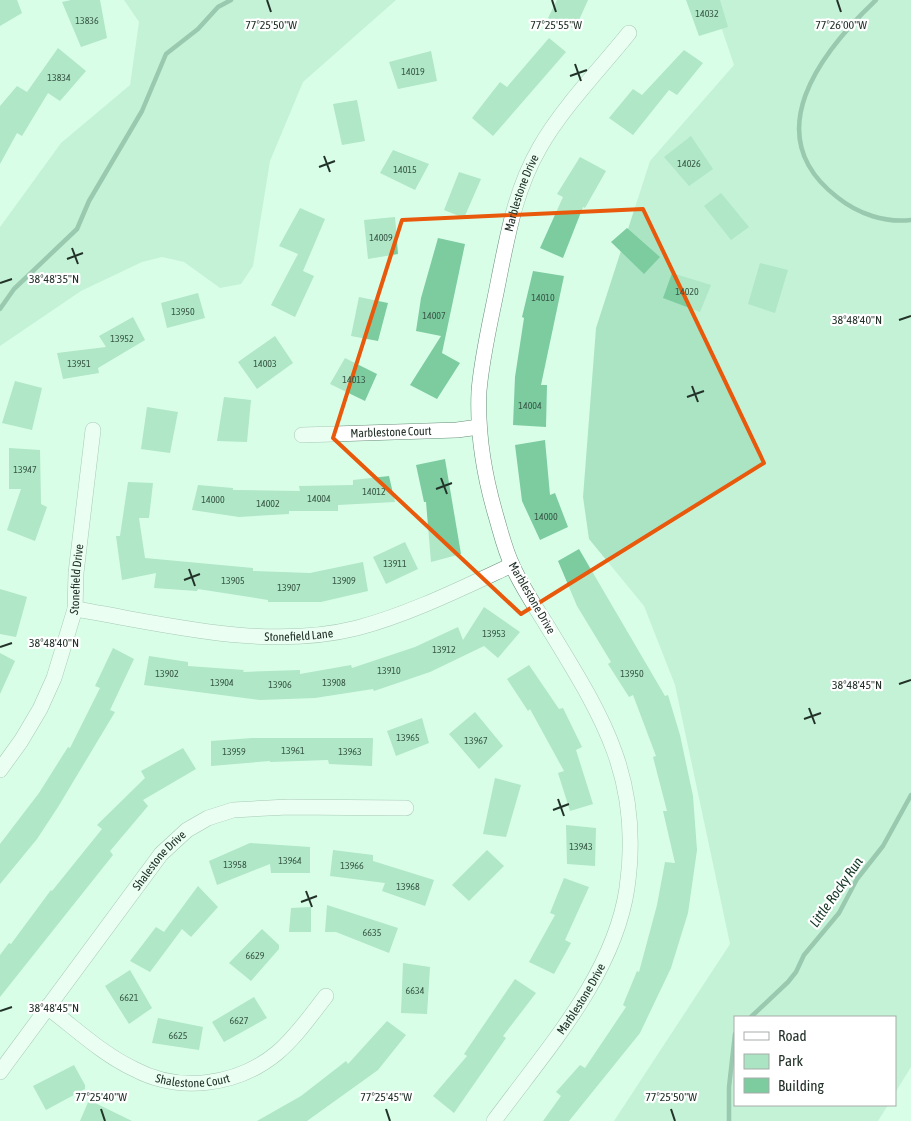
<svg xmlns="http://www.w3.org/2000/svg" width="911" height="1121" viewBox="0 0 911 1121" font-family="'Asap Condensed',sans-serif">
<rect width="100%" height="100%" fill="#d9fee8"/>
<path fill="#abe4c3" d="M 124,0 L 396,0 L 303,82 L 270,161 L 253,266 L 241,284 L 220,288 L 184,262 L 162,257 L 142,262 L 81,291 L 0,346 L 0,227 L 61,143 L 130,85 L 139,22 Z
M 712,0 L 911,0 L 911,1067 L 895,1093 L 895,1017 L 735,1017 L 735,1105 L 888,1105 L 878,1121 L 614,1121 L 730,944 L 675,685 L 644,606 L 589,539 L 583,497 L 596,328 L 650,161 L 734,65 Z"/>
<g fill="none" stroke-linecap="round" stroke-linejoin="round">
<path stroke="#4c8969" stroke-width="4.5" d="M 876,0 C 820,53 757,135 837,197 C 858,214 885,223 911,220
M 0,309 L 14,289 L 77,229 L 89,201 L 142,111 L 166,54 L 198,29 L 218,7 L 231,0
M 751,1017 L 788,982 L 796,972 L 804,955 L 839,913 L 857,879 L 883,846 L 911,795
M 729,1121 L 729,1087 L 735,1034"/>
</g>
<path fill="#7ccca0" d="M 0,0 L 17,0 L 22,13 L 0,26 Z
M 71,0 L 100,0 L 107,38 L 81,47 L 62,2 Z
M 557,0 L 588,0 L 575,29 L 548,18 Z
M 686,0 L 720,0 L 728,27 L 699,36 Z
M 549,38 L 566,52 L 493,136 L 472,118 L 500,82 L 507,87 Z
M 58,48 L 86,71 L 60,101 L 48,93 L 22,136 L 17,133 L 0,164 L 0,106 L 17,86 L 27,92 Z
M 684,50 L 703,63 L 677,95 L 669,90 L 633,135 L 609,118 L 633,89 L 642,95 Z
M 431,51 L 437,81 L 398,89 L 389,62 Z
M 357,100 L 365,141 L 342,145 L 333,104 Z
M 691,136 L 713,169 L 689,186 L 664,157 Z
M 393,150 L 429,164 L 415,190 L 380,173 Z
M 580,157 L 606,171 L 585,208 L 583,207 L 563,258 L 540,248 L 563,197 L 557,194 Z
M 459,172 L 481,179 L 464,218 L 444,210 Z
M 721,193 L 749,227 L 731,240 L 704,206 Z
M 300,208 L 325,219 L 303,271 L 314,276 L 295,317 L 271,305 L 298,254 L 279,246 Z
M 395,217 L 398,254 L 368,259 L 364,220 Z
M 627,228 L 660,257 L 644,274 L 611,242 Z
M 438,238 L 465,244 L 442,353 L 460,363 L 437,399 L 410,385 L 441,336 L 416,331 L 421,298 Z
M 760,263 L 788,270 L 775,313 L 748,304 Z
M 533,271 L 564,276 L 541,385 L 547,385 L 546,427 L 513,425 L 515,377 L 524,318 L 522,317 Z
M 672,273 L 711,285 L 700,312 L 663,298 Z
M 198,293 L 205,318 L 167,328 L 161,303 Z
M 359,297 L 388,303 L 378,341 L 351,336 Z
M 133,317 L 145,340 L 98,368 L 99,373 L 63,379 L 57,353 L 106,347 L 99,336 Z
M 275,336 L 293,363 L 257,389 L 238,362 Z
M 345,358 L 377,374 L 365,401 L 330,384 Z
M 15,381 L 42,388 L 32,430 L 2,423 Z
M 224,397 L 251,400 L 247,442 L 217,441 Z
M 147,407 L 178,412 L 170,453 L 141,449 Z
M 545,440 L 550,495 L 555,493 L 568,527 L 540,540 L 522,501 L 515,445 Z
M 9,448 L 40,450 L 41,504 L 47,507 L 35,541 L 7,530 L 21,489 L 9,489 Z
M 445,459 L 461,554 L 431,562 L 426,502 L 424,502 L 416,465 Z
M 389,476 L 395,502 L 338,505 L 338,511 L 289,511 L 289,514 L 239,517 L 192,510 L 198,485 L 233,488 L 233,490 L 300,491 L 299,486 L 353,485 L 353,480 Z
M 128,482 L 153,483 L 149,518 L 139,518 L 145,558 L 253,568 L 253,571 L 310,573 L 363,562 L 368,591 L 321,602 L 268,602 L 268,600 L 198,589 L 197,591 L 154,588 L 156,573 L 122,580 L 116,536 L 120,536 Z
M 405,542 L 418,569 L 386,584 L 373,557 Z
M 579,549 L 665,696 L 668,695 L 680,735 L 693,796 L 697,850 L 688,913 L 671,968 L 640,1033 L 569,1121 L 543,1121 L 561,1096 L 556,1092 L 580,1065 L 585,1068 L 626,1007 L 623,1005 L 637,971 L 639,972 L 657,905 L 665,862 L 675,863 L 663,811 L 667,811 L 653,757 L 656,756 L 633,695 L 629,697 L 608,664 L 611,662 L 577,606 L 558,561 Z
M 0,589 L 27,597 L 16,637 L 0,634 Z
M 484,607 L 520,632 L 498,658 L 484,646 L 430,672 L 374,691 L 373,689 L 315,698 L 260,700 L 144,685 L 149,656 L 188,662 L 188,666 L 244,670 L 243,672 L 300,670 L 300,674 L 351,665 L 352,668 L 415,647 L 458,627 L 463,640 Z
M 113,648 L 134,659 L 110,710 L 115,712 L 58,807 L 37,839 L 0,884 L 0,844 L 39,793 L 68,747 L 70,748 L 100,688 L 95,686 Z
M 0,653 L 15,661 L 0,694 Z
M 529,665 L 559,709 L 563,708 L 582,747 L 576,750 L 593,804 L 570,811 L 558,773 L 564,771 L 530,709 L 528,711 L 507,679 Z
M 475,712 L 503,746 L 479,769 L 449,734 Z
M 422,718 L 429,743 L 396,756 L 387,731 Z
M 252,738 L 373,738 L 372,766 L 329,764 L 328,760 L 270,762 L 270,761 L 211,766 L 211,741 Z
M 183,748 L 196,769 L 143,800 L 148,806 L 110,851 L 113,855 L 0,997 L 0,955 L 9,943 L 11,944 L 51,890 L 52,891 L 102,829 L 97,825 L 145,778 L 141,771 Z
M 495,778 L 521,785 L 506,837 L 483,834 Z
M 566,825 L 596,828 L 595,866 L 567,864 Z
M 250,843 L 310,847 L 310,873 L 271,873 L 270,864 L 217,885 L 209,861 Z
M 333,850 L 373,855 L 373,861 L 434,880 L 425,906 L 382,891 L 385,883 L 330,876 Z
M 487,850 L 504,866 L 469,901 L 452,885 Z
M 564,878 L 589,887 L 565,940 L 571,943 L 554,974 L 529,962 L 555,915 L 550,913 Z
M 198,886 L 218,907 L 191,937 L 182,929 L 150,972 L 130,961 L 156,927 L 164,932 Z
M 327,905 L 398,928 L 389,953 L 336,932 L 325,932 Z
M 311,907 L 311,932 L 289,932 L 291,908 Z
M 262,929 L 279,945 L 279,949 L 251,981 L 229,963 Z
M 403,963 L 430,967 L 427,1014 L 401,1013 Z
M 130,970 L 152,1008 L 129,1024 L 105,986 Z
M 515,979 L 536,993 L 503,1036 L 506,1038 L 454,1113 L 433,1096 L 467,1056 L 464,1054 Z
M 254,997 L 267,1018 L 224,1042 L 212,1022 Z
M 158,1018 L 203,1027 L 199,1050 L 152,1043 Z
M 387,1021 L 406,1035 L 378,1070 L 307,1121 L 257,1121 L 301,1096 L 346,1061 L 348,1064 Z
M 74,1065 L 85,1085 L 85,1089 L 46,1110 L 33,1086 Z
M 89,1100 L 132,1121 L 80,1121 Z"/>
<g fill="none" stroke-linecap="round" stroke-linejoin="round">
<defs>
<g id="street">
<path id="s1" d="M 302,435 L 457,430 L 479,427"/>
<path id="s2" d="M 75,609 C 167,624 265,651 357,628 C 410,614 462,588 512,565"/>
<path id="s3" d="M 0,770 L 21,741 L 40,709 L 54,678 L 75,609 L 76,573 L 93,430"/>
<path id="s4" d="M 47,1007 C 75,1028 102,1054 134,1069 C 179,1093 237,1086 277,1053 C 296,1037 311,1015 326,996"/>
<path id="s5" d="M 0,1072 L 161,854 L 187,830 L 208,818 L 233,810 L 288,807 L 406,808"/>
<path id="s6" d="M 494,1121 C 545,1051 614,976 627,888 C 643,777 601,714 546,624 C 535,606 522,587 513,567 C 505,551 501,533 496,516 C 484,475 477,434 479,391 C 482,354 492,315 499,278 C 508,233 516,188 540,147 C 562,108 601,68 629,33"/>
</g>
</defs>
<use href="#street" stroke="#6a8d79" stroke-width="16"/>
<use href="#street" stroke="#fff" stroke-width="15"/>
</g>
<path d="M0 0H911V1121H0ZM 643,209 L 764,463 L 521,614 L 333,438 L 402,220 Z" fill="#d9fee8" fill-opacity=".55" fill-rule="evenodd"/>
<path fill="none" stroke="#e8590c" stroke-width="4" stroke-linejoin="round" d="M 643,209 L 764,463 L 521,614 L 333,438 L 402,220 Z"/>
<path fill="none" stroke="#233229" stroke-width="2" d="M 267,0 L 271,12M 552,0 L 556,12M 837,0 L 841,12M 575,64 L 581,81M 570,76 L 587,70M 324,156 L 330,172M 319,167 L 335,161M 72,248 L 78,264M 67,259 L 83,253M 0,283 L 12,279M 899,320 L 911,316M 692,386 L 698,402M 687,397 L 704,391M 441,478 L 447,494M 436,489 L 452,483M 189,569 L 195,586M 184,580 L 200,574M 0,647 L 12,643M 899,684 L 911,680M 809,708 L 815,724M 804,719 L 821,713M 558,799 L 564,816M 553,810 L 569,804M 306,891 L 312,907M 301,902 L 317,896M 0,1011 L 12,1007M 101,1109 L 105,1121M 386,1109 L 390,1121M 671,1109 L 675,1121"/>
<g text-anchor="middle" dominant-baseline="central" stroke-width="4.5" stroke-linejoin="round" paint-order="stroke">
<g font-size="10" fill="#395847">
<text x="707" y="13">14032</text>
<text x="87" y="20">13836</text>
<text x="413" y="71">14019</text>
<text x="59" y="77">13834</text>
<text x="689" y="163">14026</text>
<text x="405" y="169">14015</text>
<text x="381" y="237">14009</text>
<text x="687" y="291">14020</text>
<text x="543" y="297">14010</text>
<text x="183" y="311">13950</text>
<text x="434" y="315">14007</text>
<text x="122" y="338">13952</text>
<text x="79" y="363">13951</text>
<text x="265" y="363">14003</text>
<text x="354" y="379">14013</text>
<text x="530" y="405">14004</text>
<text x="25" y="469">13947</text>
<text x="374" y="491">14012</text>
<text x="319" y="498">14004</text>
<text x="213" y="499">14000</text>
<text x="268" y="503">14002</text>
<text x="546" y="516">14000</text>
<text x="395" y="563">13911</text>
<text x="233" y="580">13905</text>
<text x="344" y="580">13909</text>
<text x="289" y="587">13907</text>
<text x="494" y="633">13953</text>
<text x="444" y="649">13912</text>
<text x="389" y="670">13910</text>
<text x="167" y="673">13902</text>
<text x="632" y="673">13950</text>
<text x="222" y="682">13904</text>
<text x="334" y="682">13908</text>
<text x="280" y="684">13906</text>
<text x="408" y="737">13965</text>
<text x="476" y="740">13967</text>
<text x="293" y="750">13961</text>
<text x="234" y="751">13959</text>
<text x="350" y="751">13963</text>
<text x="581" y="846">13943</text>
<text x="290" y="860">13964</text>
<text x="235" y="864">13958</text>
<text x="352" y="865">13966</text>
<text x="408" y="886">13968</text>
<text x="372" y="932">6635</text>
<text x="255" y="955">6629</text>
<text x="415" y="990">6634</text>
<text x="129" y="997">6621</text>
<text x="239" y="1020">6627</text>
<text x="178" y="1035">6625</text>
</g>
<g font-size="12" fill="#233229" stroke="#fff">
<text stroke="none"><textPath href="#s6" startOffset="1004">Marblestone Drive</textPath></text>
<text stroke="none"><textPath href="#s1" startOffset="89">Marblestone Court</textPath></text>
<text stroke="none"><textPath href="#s3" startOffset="209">Stonefield Drive</textPath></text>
<text transform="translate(532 598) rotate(60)">Marblestone Drive</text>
<text stroke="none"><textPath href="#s2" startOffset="226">Stonefield Lane</textPath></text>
<text stroke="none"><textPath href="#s5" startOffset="265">Shalestone Drive</textPath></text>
<text stroke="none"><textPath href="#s6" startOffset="150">Marblestone Drive</textPath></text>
<text stroke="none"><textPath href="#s4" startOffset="168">Shalestone Court</textPath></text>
</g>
<g font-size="14" font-style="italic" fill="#123523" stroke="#fff">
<text transform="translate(836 892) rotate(-55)">Little Rocky Run</text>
</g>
</g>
<g font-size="12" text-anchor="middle" fill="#233229" stroke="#fff" stroke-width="4.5" stroke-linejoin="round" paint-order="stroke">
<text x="271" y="29">77°25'50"W</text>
<text x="556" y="29">77°25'55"W</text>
<text x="841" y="29">77°26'00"W</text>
<text x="54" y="283">38°48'35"N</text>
<text x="857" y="324">38°48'40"N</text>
<text x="54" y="647">38°48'40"N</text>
<text x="857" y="689">38°48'45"N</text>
<text x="54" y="1012">38°48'45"N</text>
<text x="101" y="1101">77°25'40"W</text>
<text x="386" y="1101">77°25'45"W</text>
<text x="671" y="1101">77°25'50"W</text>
</g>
<rect x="734" y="1016" width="162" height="90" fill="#ffffff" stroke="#a7ada9"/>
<rect x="744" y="1032" width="25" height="8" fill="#ffffff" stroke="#a7ada9"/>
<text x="778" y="1041" font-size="15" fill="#233229">Road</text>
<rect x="744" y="1054" width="25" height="15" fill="#abe4c3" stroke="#a7ada9"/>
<text x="778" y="1066" font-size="15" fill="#233229">Park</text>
<rect x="744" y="1078" width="25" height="15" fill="#7ccca0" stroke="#a7ada9"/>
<text x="778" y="1091" font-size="15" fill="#233229">Building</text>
</svg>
